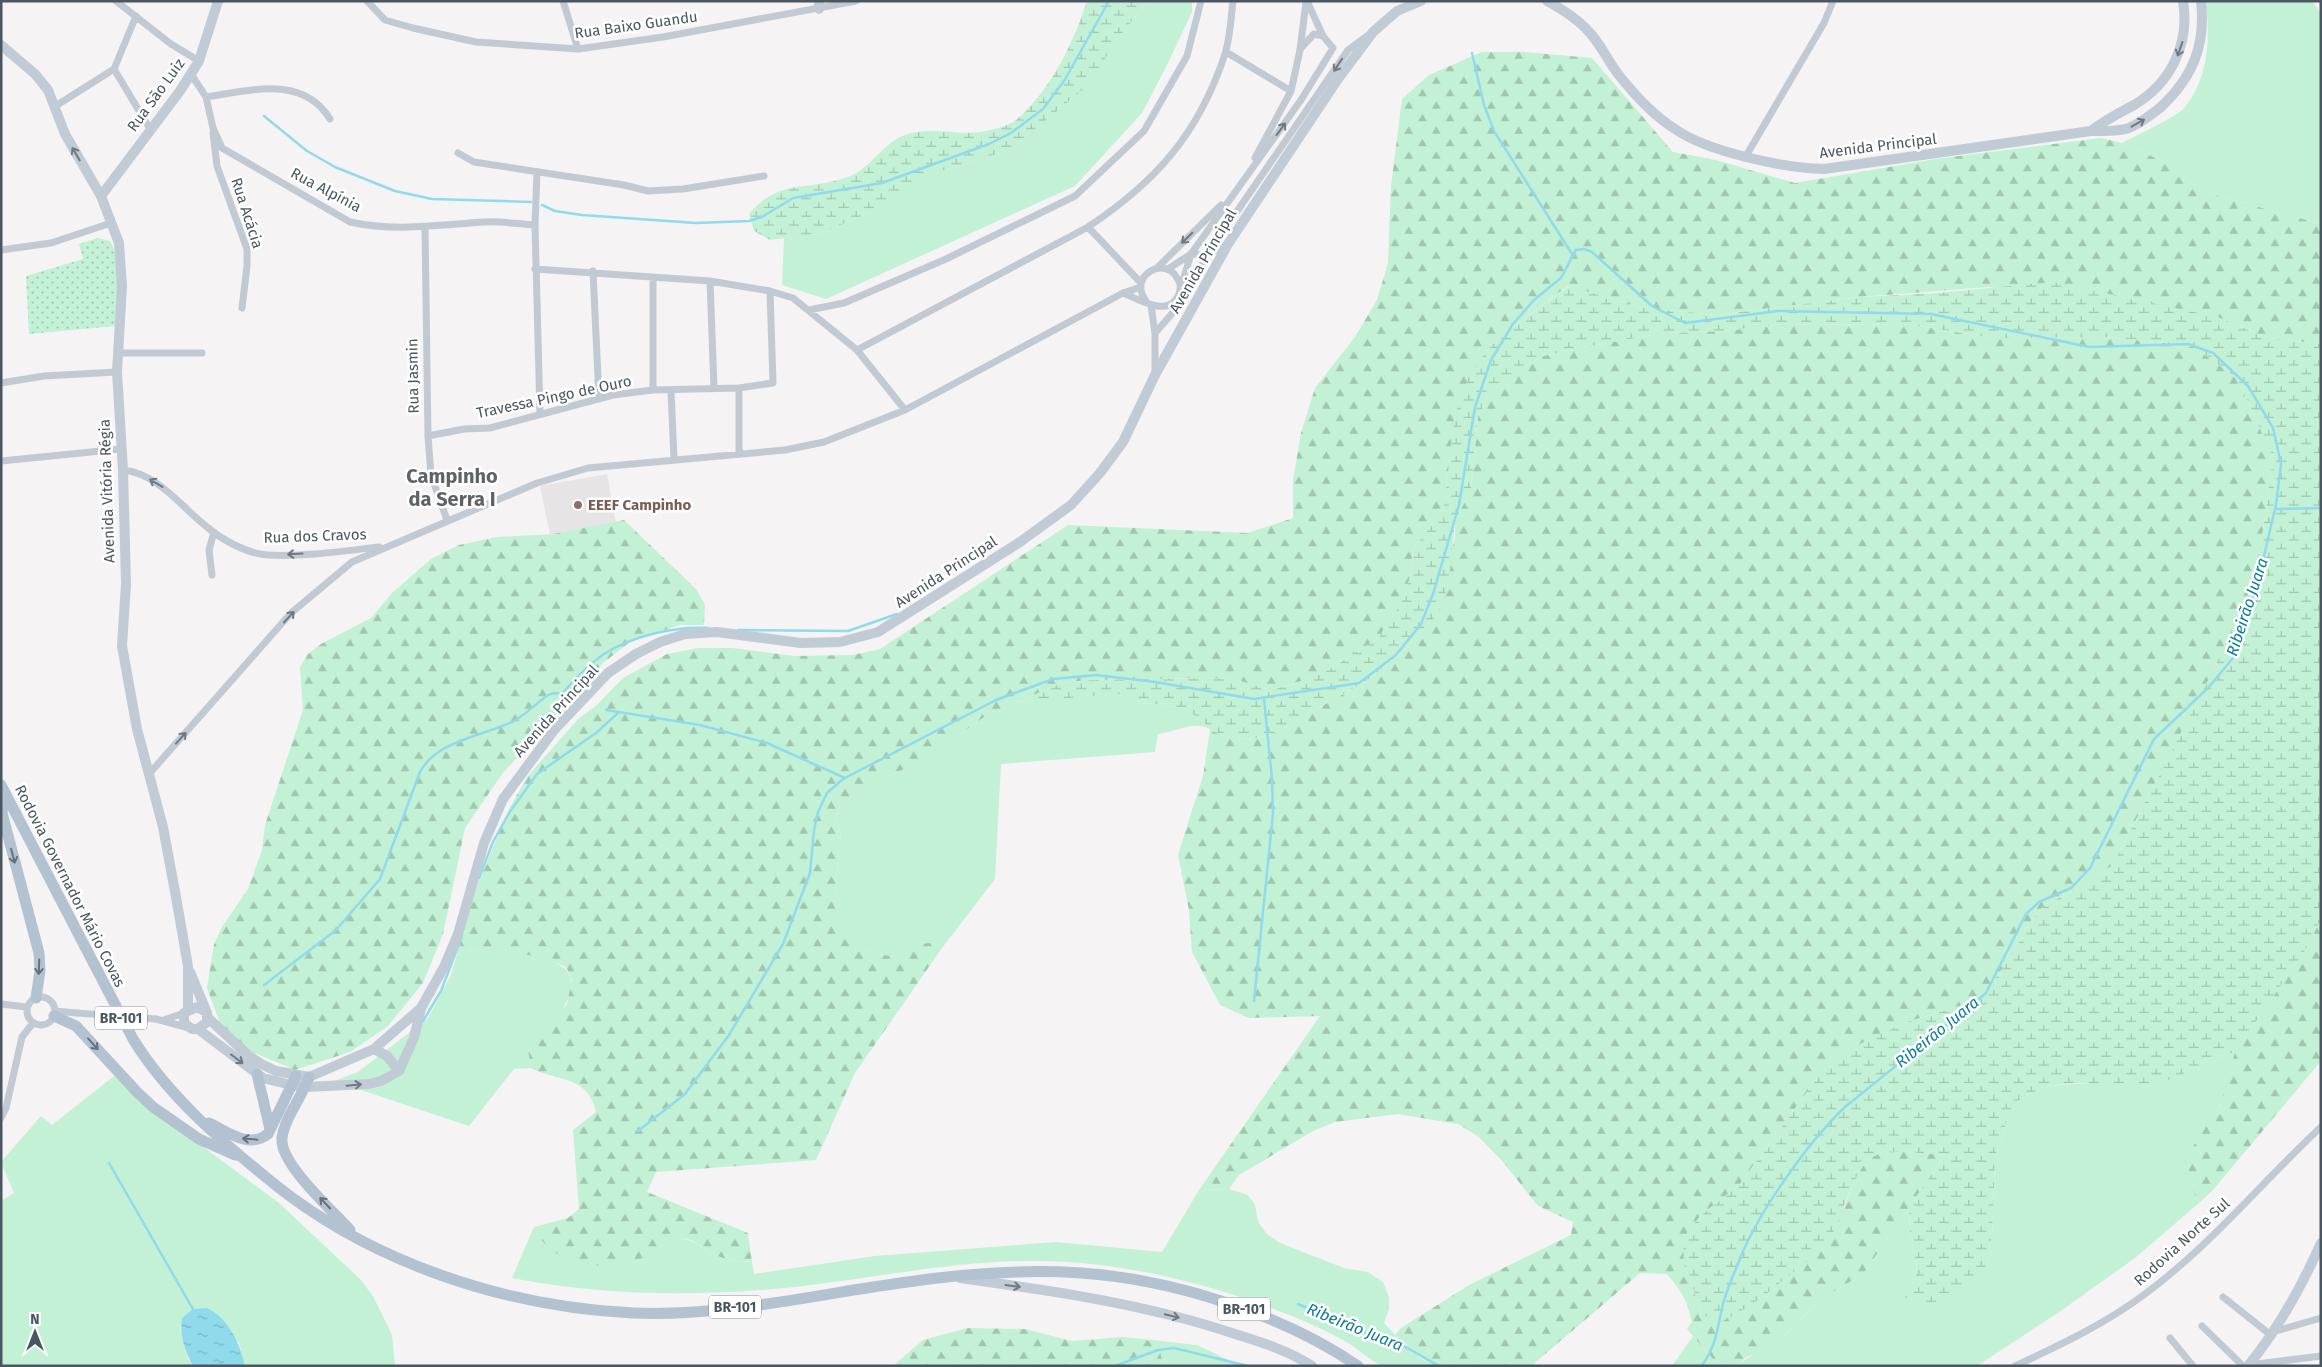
<svg xmlns="http://www.w3.org/2000/svg" width="2322" height="1367" viewBox="0 0 2322 1367" font-family="'Fira Sans',sans-serif">
<defs>
<pattern id="forest-firs" width="22" height="20" patternUnits="userSpaceOnUse" patternTransform="scale(1.25)"><rect width="22" height="20" fill="#c3f1d5"/><path d="M5 1l3.5 6h-7zM16 11l3.5 6h-7z" fill="#a0c6b0"/></pattern>
<pattern id="wetland-marsh" width="20" height="14" patternUnits="userSpaceOnUse" patternTransform="scale(1.25)"><rect width="20" height="14" fill="#c3f1d5"/><path d="M1 5h8M5 5V1M11 12h8M15 12V8" fill="none" stroke="#a0c6b0"/></pattern>
<pattern id="park-dots" width="8" height="8" patternUnits="userSpaceOnUse" patternTransform="scale(1.25)"><rect width="8" height="8" fill="#c3f1d5"/><path d="M2 2h.1M6 6h.1" fill="none" stroke="#a0c6b0" stroke-width="1.8" stroke-linecap="round"/></pattern>
<pattern id="water-ripples" width="26" height="14" patternUnits="userSpaceOnUse" patternTransform="scale(1.25)"><rect width="26" height="14" fill="#90daee"/><path d="M2 4q2-2 4 0t4 0M15 11q2-2 4 0t4 0" fill="none" stroke="#78b4c4"/></pattern>
</defs>
<rect width="100%" height="100%" fill="#f5f3f3"/>
<path fill="#e6e4e5" d="M 607,474 L 616,523 L 550,535 L 540,486 Z"/>
<path fill="#c3f1d5" d="M 1148,1 L 1192,1 L 1192,12 L 1167,65 L 1142,113 L 1075,186 L 826,299 L 782,285 L 784,238 L 823,233 L 883,206 L 938,172 L 1010,150 L 1036,128 L 1119,37 Z
M 2206,1 L 2312,1 L 2321,13 L 2321,224 L 2204,192 L 2160,160 L 2122,143 C 2135,136 2177,117 2185,107 C 2209,78 2210,37 2206,1 Z
M 1101,694 L 1118,694 L 1141,702 L 1186,709 L 1220,735 C 1195,717 1184,730 1158,734 L 1155,752 L 1001,764 L 995,879 L 942,948 L 933,943 L 897,956 L 879,955 L 863,950 L 855,942 L 842,925 L 836,912 L 835,892 L 841,834 L 836,818 L 840,806 L 867,785 L 923,761 L 984,717 L 1018,702 Z
M 496,947 C 514,952 532,953 549,960 C 602,979 548,1026 528,1050 L 531,1068 L 514,1069 L 469,1126 L 334,1081 L 358,1072 L 428,1018 L 451,975 L 457,954 Z
M 2235,1052 C 2230,1069 2228,1092 2219,1108 C 2194,1151 2176,1148 2199,1203 L 2135,1258 L 2062,1310 L 1977,1366 L 1735,1366 L 1785,1335 L 1811,1309 L 1831,1293 L 1863,1274 L 1909,1207 L 1910,1234 L 1917,1268 L 1915,1281 L 1901,1296 L 1985,1269 L 1992,1237 L 1995,1157 L 2006,1123 L 2018,1101 L 2045,1086 L 2178,1077 L 2208,1060 Z
M 114,1076 L 159,1114 L 279,1203 L 360,1279 L 373,1296 L 392,1335 L 395,1366 L 245,1366 L 239,1343 L 199,1308 L 180,1327 L 187,1357 L 193,1366 L 1,1366 L 1,1201 L 14,1193 L 1,1162 L 41,1116 L 52,1125 Z
M 1229,1189 L 1248,1195 L 1255,1205 L 1258,1222 L 1267,1234 L 1280,1243 L 1344,1268 L 1368,1272 L 1383,1282 L 1389,1297 L 1389,1309 L 1384,1323 L 1404,1344 L 1431,1366 C 1418,1366 1395,1367 1383,1366 C 1373,1363 1357,1348 1348,1343 C 1325,1329 1299,1319 1274,1309 C 1213,1286 1147,1269 1082,1263 C 983,1254 892,1276 795,1287 C 700,1297 606,1296 512,1278 L 534,1227 L 538,1235 L 637,1260 C 650,1253 668,1239 683,1239 C 695,1240 701,1248 711,1253 C 723,1260 738,1261 752,1262 L 754,1274 L 875,1256 L 1056,1242 L 1162,1252 L 1199,1190 Z
M 1693,1336 L 1719,1366 L 1672,1366 Z
M 1143,1339 L 1197,1345 L 1241,1366 L 1157,1366 L 1162,1359 L 1153,1343 Z"/>
<path fill="url(#forest-firs)" d="M 1482,52 L 1525,52 L 1592,58 L 1673,152 L 1716,160 L 1795,183 L 1936,159 L 2101,138 L 2122,143 L 2160,160 L 2204,192 L 2321,224 L 2321,344 L 2268,338 L 2217,317 L 2169,308 L 1989,287 L 1860,297 L 1715,315 L 1639,307 L 1568,286 L 1507,331 L 1487,350 L 1455,414 L 1444,507 L 1413,550 L 1411,575 L 1401,603 L 1379,637 L 1332,668 L 1308,679 L 1272,690 L 1233,679 L 1210,678 L 1086,680 L 1059,684 L 984,717 L 923,761 L 867,785 L 840,806 L 836,817 L 841,834 L 835,892 L 836,912 L 842,925 L 863,950 L 879,955 L 897,956 L 915,944 L 933,943 L 942,948 L 855,1073 L 816,1160 L 656,1172 L 647,1192 L 748,1233 L 752,1262 C 738,1261 724,1260 711,1253 C 701,1248 693,1237 680,1239 C 663,1242 651,1256 635,1261 C 601,1272 550,1265 534,1227 L 568,1218 L 579,1209 L 573,1130 L 596,1112 C 588,1075 558,1082 531,1068 L 528,1050 L 536,1037 L 567,1004 L 572,980 L 566,967 L 549,960 L 496,947 L 457,954 L 474,893 L 510,807 L 528,776 L 578,719 L 597,705 L 623,678 L 667,654 L 698,648 L 732,648 L 795,656 L 853,655 L 880,649 L 1068,525 L 1248,533 L 1293,518 L 1293,480 L 1301,433 L 1315,388 L 1355,337 L 1377,300 L 1388,263 L 1391,186 L 1402,99 L 1429,75 Z
M 1782,324 L 1912,325 L 1994,338 L 2109,337 L 2164,343 L 2205,355 L 2237,378 L 2273,457 L 2257,575 L 2213,671 L 2112,866 L 2067,894 L 2044,905 L 2029,924 L 2013,953 L 1990,986 L 1973,1002 L 1907,1022 L 1869,1039 L 1818,1077 L 1739,1185 L 1700,1216 L 1684,1265 L 1691,1281 L 1701,1315 L 1845,1207 C 1850,1190 1859,1163 1876,1155 C 1889,1148 1930,1154 1945,1155 L 1863,1274 L 1831,1293 L 1811,1309 L 1785,1335 L 1760,1352 L 1747,1357 L 1735,1366 L 1719,1366 L 1687,1329 L 1692,1322 C 1687,1300 1681,1290 1667,1274 L 1640,1273 L 1531,1366 L 1431,1366 L 1395,1335 L 1401,1328 L 1469,1285 L 1571,1235 L 1573,1222 L 1538,1206 L 1503,1162 L 1479,1137 L 1458,1124 L 1398,1114 L 1335,1122 L 1313,1131 L 1239,1175 L 1229,1189 L 1199,1190 L 1320,1016 L 1249,1018 L 1220,1005 L 1192,952 L 1189,910 L 1178,855 L 1203,776 L 1210,729 L 1220,735 L 1250,739 L 1271,735 L 1366,681 L 1401,653 L 1438,614 L 1455,536 L 1455,521 L 1471,490 L 1478,416 L 1491,393 L 1508,377 L 1543,356 L 1579,348 L 1664,333 L 1725,331 Z
M 624,520 L 696,589 L 705,605 L 704,625 L 680,625 L 630,642 L 603,663 L 502,774 L 465,828 L 443,934 L 423,983 L 388,1026 L 350,1052 L 295,1070 L 245,1049 L 220,1023 L 207,988 L 214,944 L 222,927 L 248,889 L 262,850 L 265,825 L 303,710 L 300,667 L 308,654 L 321,644 L 371,618 L 392,593 L 431,559 L 459,545 L 497,537 L 553,534 Z
M 2321,919 L 2321,1061 L 2213,1190 L 2199,1203 L 2189,1180 L 2188,1156 L 2200,1134 L 2220,1107 L 2235,1052 L 2307,947 Z
M 967,1328 L 1025,1329 L 1072,1341 L 1123,1337 L 1143,1339 L 1154,1343 L 1160,1352 L 1162,1359 L 1157,1366 L 893,1366 L 923,1340 Z"/>
<path fill="url(#wetland-marsh)" d="M 1087,1 L 1148,1 L 1119,37 L 1087,86 L 1010,150 L 938,172 L 883,206 L 823,233 L 770,240 L 754,231 L 749,214 C 778,179 806,191 845,178 C 872,170 881,142 908,134 C 932,127 956,135 980,132 C 991,130 1007,127 1016,120 C 1051,90 1073,44 1087,1 Z
M 2053,282 L 2217,317 L 2268,338 L 2321,344 L 2321,919 L 2307,947 L 2235,1052 L 2208,1060 L 2178,1077 L 2148,1085 L 2076,1083 L 2045,1086 L 2018,1101 L 2006,1123 L 1995,1157 L 1992,1237 L 1985,1269 L 1963,1293 L 1928,1306 L 1901,1296 L 1915,1281 L 1917,1268 L 1910,1234 L 1909,1207 L 1945,1155 C 1929,1154 1890,1149 1876,1155 C 1851,1166 1843,1224 1824,1247 C 1818,1254 1808,1260 1801,1266 C 1776,1286 1752,1307 1723,1321 L 1701,1315 L 1691,1281 L 1684,1265 L 1683,1238 L 1700,1216 L 1739,1185 L 1818,1077 L 1839,1056 L 1869,1039 L 1907,1022 L 1973,1002 L 1990,986 L 2013,953 L 2029,924 L 2044,905 L 2067,894 L 2112,866 L 2213,671 L 2257,575 L 2273,457 L 2237,378 L 2205,355 L 2164,343 L 2109,337 L 1994,338 L 1912,325 L 1782,324 L 1725,331 L 1664,333 L 1579,348 L 1543,356 L 1508,377 L 1491,393 L 1478,416 L 1471,490 L 1455,521 L 1449,582 L 1438,614 L 1401,653 L 1366,681 L 1271,735 L 1250,739 L 1220,735 L 1186,709 L 1141,702 L 1118,694 L 1018,702 L 1059,684 L 1086,680 L 1210,678 L 1233,679 L 1272,690 L 1308,679 L 1332,668 L 1379,637 L 1401,603 L 1411,575 L 1413,550 L 1444,507 L 1455,414 L 1468,378 L 1487,350 L 1507,331 L 1569,286 L 1639,307 L 1715,315 L 1860,297 L 1936,293 Z"/>
<path fill="url(#park-dots)" d="M 98,238 L 110,241 C 122,256 116,306 115,326 L 29,334 L 26,276 L 83,259 L 79,244 Z"/>
<path fill="url(#water-ripples)" d="M 207,1308 C 228,1318 240,1343 245,1366 L 193,1366 C 185,1353 179,1333 182,1318 L 193,1309 Z"/>
<g fill="none" stroke-linecap="round" stroke-linejoin="round">
<path stroke="#90daee" stroke-width="2.5" d="M 1472,53 L 1484,105 L 1494,131 L 1572,254
M 264,116 L 307,151 L 335,167 L 395,191 L 432,199 L 531,202
M 542,205 L 555,211 L 582,215 L 696,223 L 749,221 L 762,217 L 793,198 L 882,183 L 989,144 L 1011,133 L 1043,109 L 1064,81 L 1109,1
M 2275,509 L 2321,508
M 738,630 L 848,631 L 897,614
M 606,710 L 700,725 L 767,743 L 845,778
M 479,878 L 493,842 L 509,813 L 537,774 L 596,733 L 619,712
M 264,985 L 336,930 L 380,879 L 420,772 C 437,740 484,736 514,721 C 526,714 537,703 548,695 L 555,693 L 562,694 C 574,680 588,665 604,654 C 632,636 675,626 708,628
M 1254,1001 L 1273,813 L 1272,779 L 1264,699
M 423,1021 L 441,991 L 462,936
M 638,1131 L 685,1094 L 729,1035 L 783,944 L 810,873 L 814,830 L 818,812 L 827,793 L 843,779 L 996,700 L 1053,679 L 1096,675 L 1155,682 L 1254,699 L 1359,683 L 1396,655 L 1421,624 L 1433,594 L 1459,505 L 1475,407 L 1491,360 L 1513,324 L 1534,300 L 1561,278 L 1576,250 L 1584,249 L 1592,252 L 1652,306 L 1685,323 L 1778,311 L 1931,314 L 2089,347 L 2188,344 L 2213,353 L 2248,386 L 2273,428 L 2281,464 L 2276,505 L 2259,577 L 2238,648 L 2233,658 L 2208,688 L 2154,739 L 2090,868 L 2071,888 L 2039,902 L 2026,914 L 1986,993 L 1845,1107 C 1808,1142 1757,1214 1739,1261 C 1733,1277 1725,1293 1722,1308 C 1716,1335 1717,1342 1702,1366
M 109,1163 L 194,1311
M 1298,1304 L 1363,1332 L 1397,1342 L 1439,1366
M 1115,1366 L 1158,1350 L 1174,1348 L 1248,1366"/>
<path stroke="#c1cad2" stroke-width="7" d="M 116,1 L 171,44 L 199,61
M 367,1 L 385,20 L 413,28 L 476,42 L 578,49 L 663,37 L 856,1
M 563,1 L 578,49
M 1300,49 L 1314,34 L 1323,36
M 1226,52 L 1291,91
M 114,69 L 150,129
M 191,74 L 206,97 L 213,128 L 222,148 L 350,222 C 395,232 438,225 484,222 C 501,221 518,224 535,225
M 206,97 C 249,91 302,74 330,119
M 54,107 L 114,69 L 136,16
M 213,133 L 217,166 L 247,249 L 247,266 L 242,308
M 458,153 L 474,162 L 624,185 L 648,191 L 683,189 L 764,176
M 1746,156 L 1824,23 L 1833,1
M 1255,158 L 1291,91 L 1300,50 L 1306,2
M 537,172 L 535,225 L 540,414
M 1088,227 L 1141,283
M 425,228 L 428,436 L 431,475 L 447,520
M 1,250 L 51,243 L 111,223
M 1157,268 L 1221,205
M 535,269 L 710,281 L 770,291 L 793,298 L 857,350 L 905,410
M 1168,269 L 1191,254 L 1207,255 L 1228,244
M 593,271 L 599,399
M 710,281 L 714,388
M 1141,287 L 1123,293 C 1138,299 1168,318 1178,296 C 1181,290 1181,283 1177,278 C 1165,255 1127,276 1146,301
M 1181,287 L 1191,254 L 1301,100 L 1333,48 L 1323,36 L 1307,1
M 1151,305 L 1155,333 L 1155,374
M 809,310 L 844,303 L 946,259 L 1075,196 L 1144,131 L 1187,56 L 1201,1
M 1155,333 L 1183,301 L 1207,255 L 1348,50 L 1367,36
M 857,350 L 1088,227 C 1157,181 1199,133 1225,54 C 1230,38 1231,18 1233,1
M 118,353 L 202,353
M 1,383 L 44,376 L 117,372
M 653,390 L 653,278
M 671,391 L 674,459
M 428,436 L 464,429 L 490,428 L 613,395 L 653,390 L 739,388 L 773,383 L 770,291
M 739,454 L 739,388
M 1,461 L 121,449
M 123,470 C 159,474 180,506 207,527 C 222,540 248,554 268,555 C 303,557 344,551 379,547
M 212,575 L 209,550 L 214,532
M 149,774 L 291,613 L 352,562 L 537,483 L 588,468 L 785,450 L 824,442 L 905,410 L 1123,293
M27 1011a14 14 0 1 1 28 0a14 14 0 1 1-28 0Z
M 1,1004 L 27,1007
M 55,1011 L 77,1013
M 156,1019 L 189,1028
M 164,1020 L 184,1013
M 1,1118 L 6,1108 L 22,1037 L 33,1023
M 2223,1297 L 2272,1336
M 2202,1326 L 2243,1366
M 2276,1331 L 2321,1318
M 2170,1338 L 2193,1366
M 2249,1365 L 2321,1356
M 2015,1366 C 2060,1345 2105,1324 2145,1294 C 2210,1246 2262,1182 2321,1127"/>
<path stroke="#c1cbd6" stroke-width="10" d="M 819,1 L 819,9
M 1547,1 C 1563,10 1578,19 1590,33 C 1601,45 1608,61 1618,74 C 1633,93 1654,116 1675,129 C 1708,152 1784,168 1824,169 L 2091,131 C 2104,131 2117,132 2129,128 C 2141,123 2151,115 2161,107 C 2193,77 2206,45 2201,1
M 1,45 L 35,74 L 48,90 L 65,134 L 101,196 L 119,243 L 122,286 L 117,372 L 123,470 L 126,584 L 122,646 L 137,729 L 163,827 L 176,897 L 188,966 L 188,1010
M 2091,131 C 2105,120 2119,113 2134,105 C 2171,83 2190,44 2183,1
M 101,196 L 180,91 L 199,61 L 218,1
M 190,972 L 207,1013 L 207,1022 L 198,1029 L 192,1029 L 184,1023 L 184,1013 L 197,1007 L 206,1012
M 207,1017 L 249,1056 L 261,1064 L 276,1071 L 309,1077 L 374,1049 L 421,1008
M 198,1029 L 263,1078 L 291,1085 L 305,1087 L 369,1084 L 381,1081 L 399,1071 L 414,1038 L 421,1008 L 444,967 L 458,934 L 484,843 L 503,799 L 554,730 L 608,673 L 636,654 L 660,642 L 685,634 L 717,632 L 801,643 L 840,642 L 878,632 L 1020,542 L 1071,505 L 1100,473 L 1123,442 L 1155,375 L 1228,244 L 1338,79 L 1373,32 L 1397,11 L 1421,1
M 374,1049 L 387,1056 L 399,1071
M 960,1278 C 1053,1291 1146,1304 1235,1334 C 1261,1342 1289,1351 1312,1366
M 2248,1366 C 2279,1328 2301,1288 2321,1243"/>
<path stroke="#b3c2d1" stroke-width="11" d="M 1,785 L 133,1039 C 168,1096 221,1141 273,1183 C 372,1263 506,1307 633,1313 C 722,1317 812,1295 900,1283 C 959,1274 1021,1269 1081,1273 C 1172,1279 1282,1314 1358,1366
M 4,791 L 2,813 L 39,953 L 40,971 L 36,998
M 54,1016 L 76,1026 L 137,1092 L 153,1107 L 199,1139 L 235,1155
M 257,1074 L 270,1129
M 309,1077 C 302,1097 285,1117 282,1138 C 279,1163 333,1211 350,1230
M 209,1123 C 228,1132 249,1149 268,1134 L 296,1076"/>
<path stroke="#c1cad2" stroke-width="7" d="M 77,1013 L 156,1019"/>
</g>
<defs><path id="oneway-shaft" d="M-6 0H5M1.5-3L5.5 0L1.5 3" fill="none" stroke-width="1.6" stroke-linecap="round" stroke-linejoin="round" transform="scale(1.25)"/></defs>
<g stroke="#6e7984">
<use href="#oneway-shaft" transform="translate(2180 49) rotate(109)"/>
<use href="#oneway-shaft" transform="translate(2138 123) rotate(-29)"/>
<use href="#oneway-shaft" transform="translate(76 154) rotate(-120)"/>
<use href="#oneway-shaft" transform="translate(237 1059) rotate(37)"/>
<use href="#oneway-shaft" transform="translate(354 1085) rotate(-5)"/>
<use href="#oneway-shaft" transform="translate(1013 1286) rotate(8)"/>
<use href="#oneway-shaft" transform="translate(1172 1316) rotate(14)"/>
</g>
<g stroke="#6e7983">
<use href="#oneway-shaft" transform="translate(1338 65) rotate(123)"/>
<use href="#oneway-shaft" transform="translate(1281 129) rotate(-54)"/>
<use href="#oneway-shaft" transform="translate(1187 238) rotate(136)"/>
<use href="#oneway-shaft" transform="translate(156 483) rotate(-149)"/>
<use href="#oneway-shaft" transform="translate(295 554) rotate(177)"/>
<use href="#oneway-shaft" transform="translate(289 617) rotate(-47)"/>
<use href="#oneway-shaft" transform="translate(181 738) rotate(-48)"/>
</g>
<g stroke="#64717d">
<use href="#oneway-shaft" transform="translate(13 856) rotate(75)"/>
<use href="#oneway-shaft" transform="translate(39 967) rotate(92)"/>
<use href="#oneway-shaft" transform="translate(93 1044) rotate(48)"/>
<use href="#oneway-shaft" transform="translate(250 1139) rotate(-175)"/>
<use href="#oneway-shaft" transform="translate(325 1203) rotate(-133)"/>
</g>
<circle fill="#8d6e63" stroke="#fff" stroke-width="2" cx="578" cy="505" r="5"/>
<g text-anchor="middle" dominant-baseline="central" stroke-width="5" stroke-linejoin="round" paint-order="stroke">
<g fill="#fff" stroke="#808990" stroke-width="1">
<rect x="95" y="1006.5" width="52" height="23" rx="4"/>
<rect x="709" y="1295.5" width="52" height="23" rx="4"/>
<rect x="1218" y="1297.5" width="52" height="23" rx="4"/>
</g>
<g font-size="14" font-weight="bold" fill="#4a5661">
<text x="121" y="1018">BR-101</text>
<text x="735" y="1307">BR-101</text>
<text x="1244" y="1309">BR-101</text>
</g>
<g font-size="15" fill="#4a5661" stroke="#fff">
<text transform="translate(636 25) rotate(-8)">Rua Baixo Guandu</text>
<text transform="translate(156 95) rotate(-54)">Rua São Luiz</text>
<text transform="translate(1878 146) rotate(-7)">Avenida Principal</text>
<text transform="translate(326 190) rotate(28)">Rua Alpínia</text>
<text transform="translate(247 213) rotate(72)">Rua Acácia</text>
<text transform="translate(1203 261) rotate(-60)">Avenida Principal</text>
<text transform="translate(413 376) rotate(-91)">Rua Jasmin</text>
<text transform="translate(554 397) rotate(-12)">Travessa Pingo de Ouro</text>
<text transform="translate(107 491) rotate(-92)">Avenida Vitória Régia</text>
<text transform="translate(315 536) rotate(-2)">Rua dos Cravos</text>
<text transform="translate(946 572) rotate(-33)">Avenida Principal</text>
<text transform="translate(556 711) rotate(-48)">Avenida Principal</text>
<text transform="translate(70 886) rotate(63)">Rodovia Governador Mário Covas</text>
<text transform="translate(2182 1242) rotate(-42)">Rodovia Norte Sul</text>
</g>
<g font-size="15" font-weight="bold" fill="#785e54" stroke="#fff" text-anchor="start">
<text x="588" y="505">EEEF Campinho</text>
</g>
<g font-size="16" font-style="italic" fill="#0c7c9b" stroke="#fff">
<text transform="translate(2247 607) rotate(-72)">Ribeirão Juara</text>
<text transform="translate(1937 1032) rotate(-39)">Ribeirão Juara</text>
<text transform="translate(1355 1327) rotate(22)">Ribeirão Juara</text>
</g>
<g font-size="20" font-weight="bold" fill="#5f6368" stroke="#fff">
<text x="452" y="476">Campinho<tspan x="452" dy="23">da Serra I</tspan></text>
</g>
</g>
<rect width="2322" height="1367" fill="none" stroke="#4a5661" stroke-width="5"/>
<g transform="translate(35 1332)" stroke="#ffffff" stroke-width="4" paint-order="stroke">
<path d="M0-4L9 19L0 12L-9 19Z" fill="#4a5661"/>
<text y="-8" font-size="14" font-weight="bold" text-anchor="middle" fill="#4a5661">N</text>
</g>
</svg>
